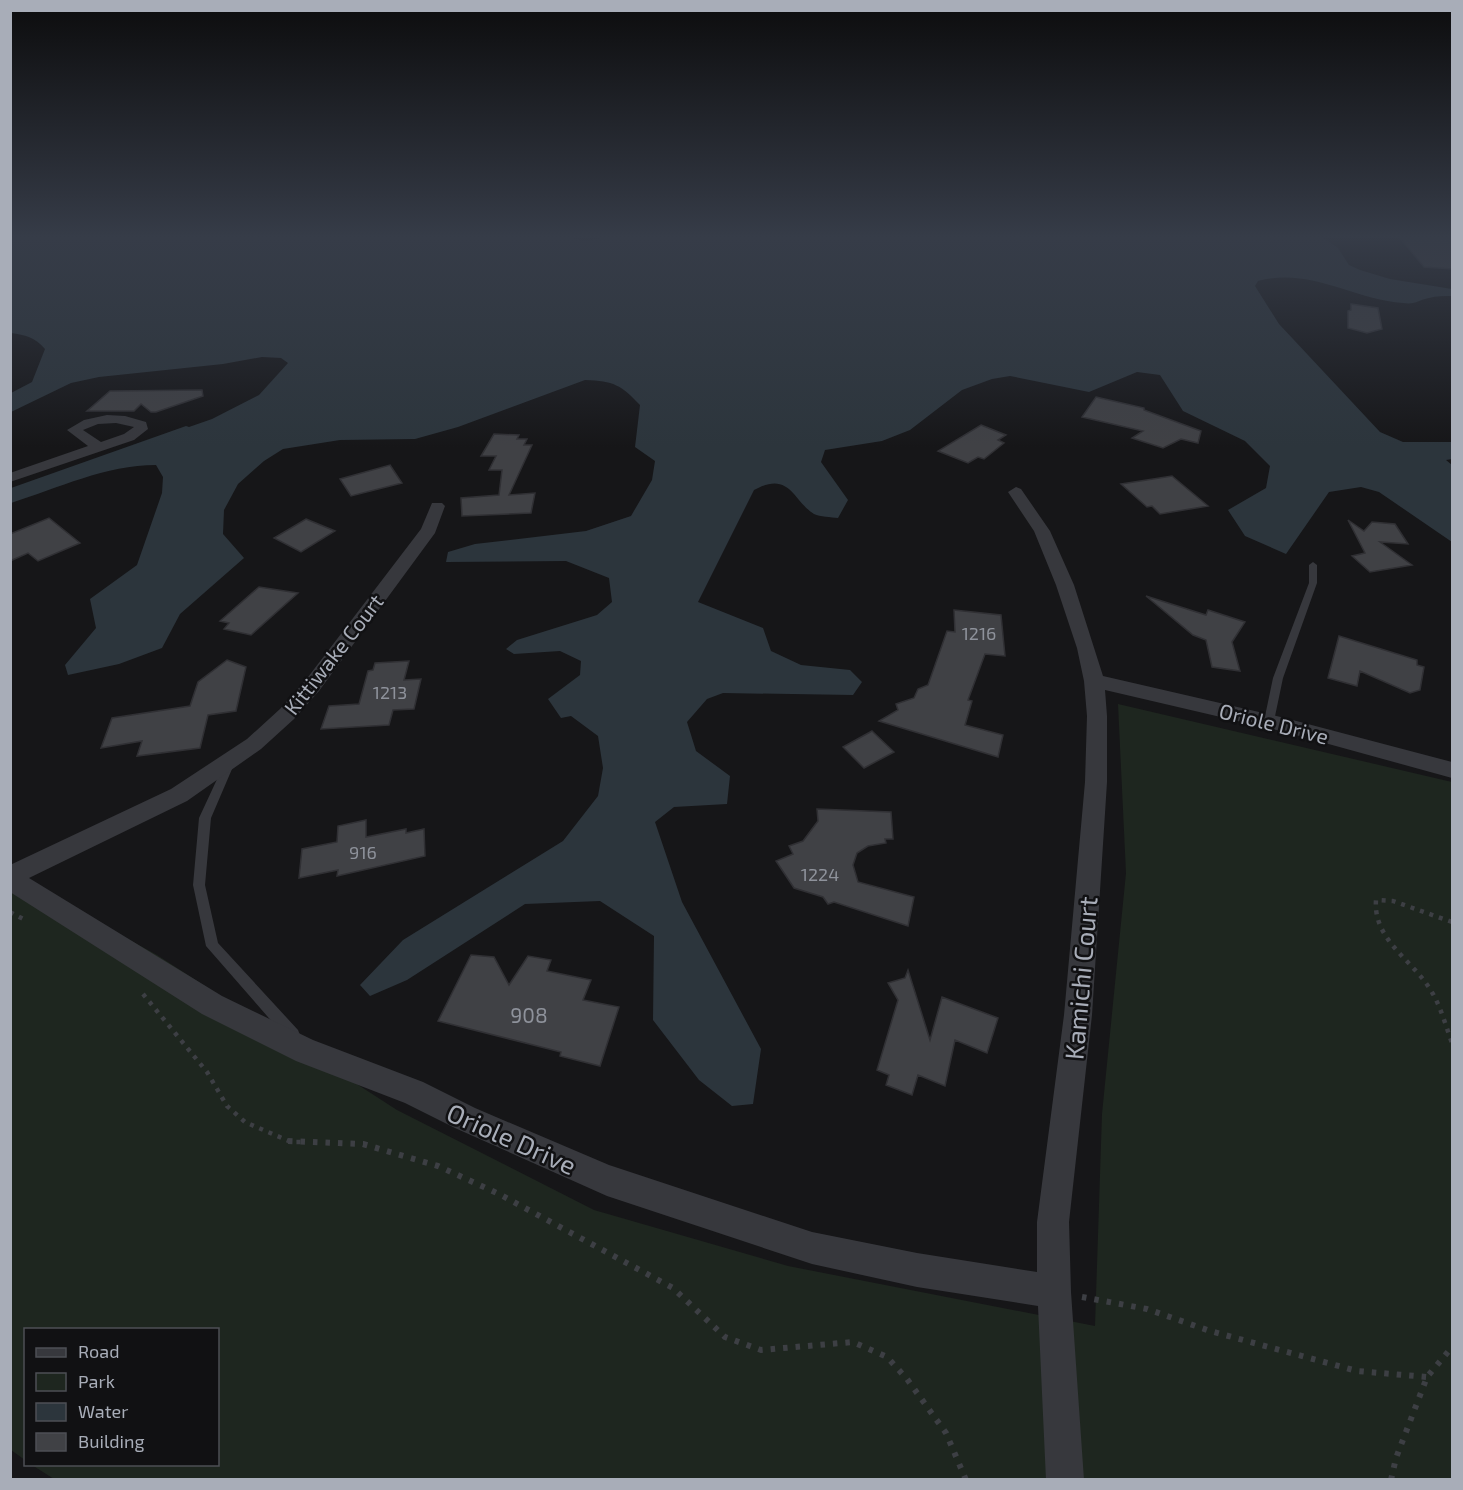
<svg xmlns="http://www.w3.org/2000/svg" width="1463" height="1490" viewBox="0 0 1463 1490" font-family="'Exo 2',sans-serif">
<rect width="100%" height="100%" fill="#161618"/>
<path fill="#1e261f" d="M 1118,704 L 1452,782 L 1452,1479 L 54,1479 L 32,1465 L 218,1464 L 218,1330 L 26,1330 L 25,1460 L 11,1450 L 10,874 L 157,955 L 397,1110 L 594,1210 L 788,1266 L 1095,1326 L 1102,1114 L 1126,873 Z"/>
<path fill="#2c353c" d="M 11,238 L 571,238 L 586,241 L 601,238 L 1324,238 L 1338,248 L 1349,265 L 1360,270 L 1390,279 L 1452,289 L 1452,296 C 1445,296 1436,296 1429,298 C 1418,300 1416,305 1403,303 C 1352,299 1310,267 1258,281 L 1255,286 L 1279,324 L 1380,432 L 1403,442 L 1452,442 L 1452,459 L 1446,460 L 1452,465 L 1452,542 L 1379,492 L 1361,487 L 1329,492 L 1286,554 L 1245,536 L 1228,510 L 1266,488 L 1270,466 L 1245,441 L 1183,411 L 1160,375 L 1137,372 L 1089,392 L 1010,376 L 992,379 L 962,390 L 910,430 L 882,441 L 825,450 L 821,462 L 848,500 L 838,518 C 831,517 820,517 814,514 C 793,501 790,470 754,490 L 698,602 L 763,628 L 771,651 L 801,665 L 850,670 L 862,682 L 853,695 L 723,693 L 707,699 L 687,722 L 696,751 L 730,776 L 727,804 L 674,807 L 655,822 L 682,902 L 761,1049 L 753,1104 L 732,1106 L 699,1080 L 653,1020 L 654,936 L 600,901 L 525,904 L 407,980 L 370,996 L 360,985 L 403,940 L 563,841 L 598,796 L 603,768 L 598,736 L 571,716 L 561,718 L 548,699 L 580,675 L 581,661 L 560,651 L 514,654 L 506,649 L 517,640 L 597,615 L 612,602 L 609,578 L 566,561 L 446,562 L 448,552 L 475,544 L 586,531 L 631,516 L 652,480 L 655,461 L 635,447 L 640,405 C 621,385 614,381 585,380 L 458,427 L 415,439 L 340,440 L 283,449 L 264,461 L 238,484 L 224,510 L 223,534 L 244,558 L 180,614 L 162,648 L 119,664 L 68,675 L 65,665 L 96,628 L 90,599 L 137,565 L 162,493 L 163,477 L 156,465 C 106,465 58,488 11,503 L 11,488 L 186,426 L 189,427 L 212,419 L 259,395 L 288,363 L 281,358 L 262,357 L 223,364 L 99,377 L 71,383 L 11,412 L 11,393 L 32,382 L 45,349 C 35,337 25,335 11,333 Z"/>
<path fill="#404145" stroke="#303034" stroke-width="1.5" d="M 1400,238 L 1452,238 L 1452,269 L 1424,267 Z
M 1351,304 L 1378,308 L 1382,329 L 1367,333 L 1348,328 L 1348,311 L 1351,310 Z
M 202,390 L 203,396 L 156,412 L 151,412 L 141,404 L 134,411 L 87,411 L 110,391 Z
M 1096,397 L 1144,408 L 1144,410 L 1201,431 L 1198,443 L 1181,439 L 1163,448 L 1132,438 L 1143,431 L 1082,417 Z
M 981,425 L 1006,435 L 998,440 L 1004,443 L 984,459 L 978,457 L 968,463 L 938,451 Z
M 494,434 L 519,435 L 517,439 L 527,439 L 524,445 L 532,445 L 509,495 L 535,493 L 531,513 L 462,516 L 461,498 L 499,495 L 502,470 L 489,470 L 496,456 L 481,456 Z
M 390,465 L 402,483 L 351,496 L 340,479 Z
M 1172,476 L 1208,506 L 1160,514 L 1152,506 L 1147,507 L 1121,484 Z
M 49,518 L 80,543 L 38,561 L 28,553 L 10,561 L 10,534 Z
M 306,519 L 335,531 L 301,552 L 274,538 Z
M 1348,520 L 1364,531 L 1372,522 L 1395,524 L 1408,544 L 1380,542 L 1412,565 L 1370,572 L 1352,556 L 1365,553 Z
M 259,587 L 298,593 L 251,635 L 224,629 L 229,623 L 220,621 Z
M 1146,596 L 1206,615 L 1208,610 L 1245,622 L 1232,642 L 1240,671 L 1212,667 L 1206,640 L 1193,635 Z
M 954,610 L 1001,615 L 1005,656 L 985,654 L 968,700 L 972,701 L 965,725 L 1003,735 L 998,757 L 879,721 L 898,710 L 896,704 L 914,698 L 918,689 L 928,685 L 947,631 L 955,632 Z
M 1339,636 L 1417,660 L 1417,665 L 1424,667 L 1420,690 L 1410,693 L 1360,671 L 1357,686 L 1328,678 Z
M 227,660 L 246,667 L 236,711 L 208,715 L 200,748 L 137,756 L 142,741 L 101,748 L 112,718 L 190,706 L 198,682 Z
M 409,661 L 404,680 L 421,679 L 414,709 L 393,710 L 389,725 L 321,729 L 329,706 L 359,704 L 368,671 L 373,670 L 375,663 Z
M 872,731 L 894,752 L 864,768 L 843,747 Z
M 817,809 L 891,812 L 893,839 L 885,839 L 886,843 L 868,846 L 857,853 L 853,865 L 858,882 L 914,897 L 908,926 L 834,902 L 828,904 L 823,897 L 794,888 L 776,861 L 793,854 L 789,846 L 803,841 L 818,821 Z
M 366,820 L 366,837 L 406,829 L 406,833 L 424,829 L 425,856 L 337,876 L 338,870 L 299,878 L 302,849 L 337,842 L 338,826 Z
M 471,955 L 494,957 L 509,985 L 528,956 L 551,960 L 547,971 L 591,980 L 583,1000 L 619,1007 L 600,1066 L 560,1056 L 561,1052 L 438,1021 Z
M 908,970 L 930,1040 L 942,997 L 998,1018 L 987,1053 L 955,1040 L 945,1086 L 918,1075 L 912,1095 L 886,1085 L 889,1075 L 877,1070 L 898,1000 L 888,983 L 905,978 Z"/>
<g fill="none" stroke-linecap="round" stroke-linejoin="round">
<path stroke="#3d3f44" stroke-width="4.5" stroke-dasharray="4 6" stroke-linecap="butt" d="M 10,912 L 25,920
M 1452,922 L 1393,901 L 1376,900 C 1373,938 1409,958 1428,986 C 1440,1003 1445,1024 1452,1043
M 143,994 L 207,1072 L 227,1106 L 245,1122 L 291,1142 L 304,1142"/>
<path stroke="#3d3f44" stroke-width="6" stroke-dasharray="4.5 8" stroke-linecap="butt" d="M 288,1141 L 363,1144 L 438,1166 L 499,1194 L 673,1288 L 725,1337 L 761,1350 L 853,1342 L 887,1357 L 907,1379 L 946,1433 L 966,1480
M 1082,1297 L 1147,1309 L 1210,1331 L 1357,1371 L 1427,1377
M 1391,1480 L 1396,1458 L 1427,1377 L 1452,1347"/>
<path fill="#37383d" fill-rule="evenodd" d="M 1313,562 L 1317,565 L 1317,583 L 1283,678 L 1274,721 L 1269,725 L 1264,721 L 1273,678 L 1309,583 L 1309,565 Z
M 230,758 L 234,759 L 235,762 L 211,818 L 205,885 L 218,943 L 298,1030 L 300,1035 L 298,1040 L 293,1042 L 288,1040 L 206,946 L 193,885 L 199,818 L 225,762 L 226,759 Z"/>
<path fill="#37383d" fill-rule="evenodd" d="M 107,415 L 125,416 L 146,422 L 148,429 L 134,440 L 10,482 L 10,473 L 88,446 L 67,430 L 84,420 ZM 116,423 L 134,427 L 124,434 L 101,442 L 83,430 L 98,424 Z
M 1016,487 L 1021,489 L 1050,531 L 1074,585 L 1103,676 L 1285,718 L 1452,762 L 1452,778 L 1285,732 L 1105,690 L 1107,716 L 1107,782 L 1092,1015 L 1069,1222 L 1071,1292 L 1084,1480 L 1046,1480 L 1038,1306 L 917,1287 L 812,1264 L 607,1196 L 455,1128 L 405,1103 L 296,1061 L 202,1014 L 10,892 L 10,865 L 171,789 L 247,739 L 280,709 L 305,681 L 421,529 L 432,503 L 442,503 L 445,506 L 435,533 L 319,691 L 294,719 L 261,749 L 187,801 L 29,878 L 222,996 L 313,1040 L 423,1082 L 475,1108 L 609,1165 L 812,1232 L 917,1253 L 1037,1272 L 1037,1222 L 1064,1015 L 1085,782 L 1087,716 L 1084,681 L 1077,648 L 1056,585 L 1034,531 L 1008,492 Z"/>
</g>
<linearGradient id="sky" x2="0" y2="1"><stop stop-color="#0c0c0d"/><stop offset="0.53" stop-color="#363c48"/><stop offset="1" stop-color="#363c48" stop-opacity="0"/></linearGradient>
<rect width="1463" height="447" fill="url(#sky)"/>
<g text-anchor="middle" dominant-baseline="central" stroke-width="5" stroke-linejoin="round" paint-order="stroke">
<g font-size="18" fill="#8e929b">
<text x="979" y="633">1216</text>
<text x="390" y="692">1213</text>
<text x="363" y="852">916</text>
<text x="820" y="874">1224</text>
</g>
<g font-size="21" fill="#a8adb8" stroke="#111113">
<text transform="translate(333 654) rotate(-52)">Kittiwake Court</text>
<text transform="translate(1274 723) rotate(14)">Oriole Drive</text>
</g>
<g font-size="21" fill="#8e929b">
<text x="529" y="1014">908</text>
</g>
<g font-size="26" fill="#a8adb8" stroke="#111113">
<text transform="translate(1080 978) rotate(-85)">Kamichi Court</text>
<text transform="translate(512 1138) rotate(24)">Oriole Drive</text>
</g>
</g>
<rect width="1463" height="1490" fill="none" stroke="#a8adb8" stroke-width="24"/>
<rect x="24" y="1328" width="195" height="138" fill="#111113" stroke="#4d4f55" stroke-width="1.5"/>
<rect x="36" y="1348" width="30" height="9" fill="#37383d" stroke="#4d4f55" stroke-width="1.5"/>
<text x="78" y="1358" font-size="18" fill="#a8adb8">Road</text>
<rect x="36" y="1373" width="30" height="18" fill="#1e261f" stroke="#4d4f55" stroke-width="1.5"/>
<text x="78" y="1388" font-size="18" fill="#a8adb8">Park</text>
<rect x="36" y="1403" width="30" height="18" fill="#2c353c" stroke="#4d4f55" stroke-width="1.5"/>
<text x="78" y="1418" font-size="18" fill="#a8adb8">Water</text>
<rect x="36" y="1433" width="30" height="18" fill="#404145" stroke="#4d4f55" stroke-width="1.5"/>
<text x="78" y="1448" font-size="18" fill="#a8adb8">Building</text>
</svg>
